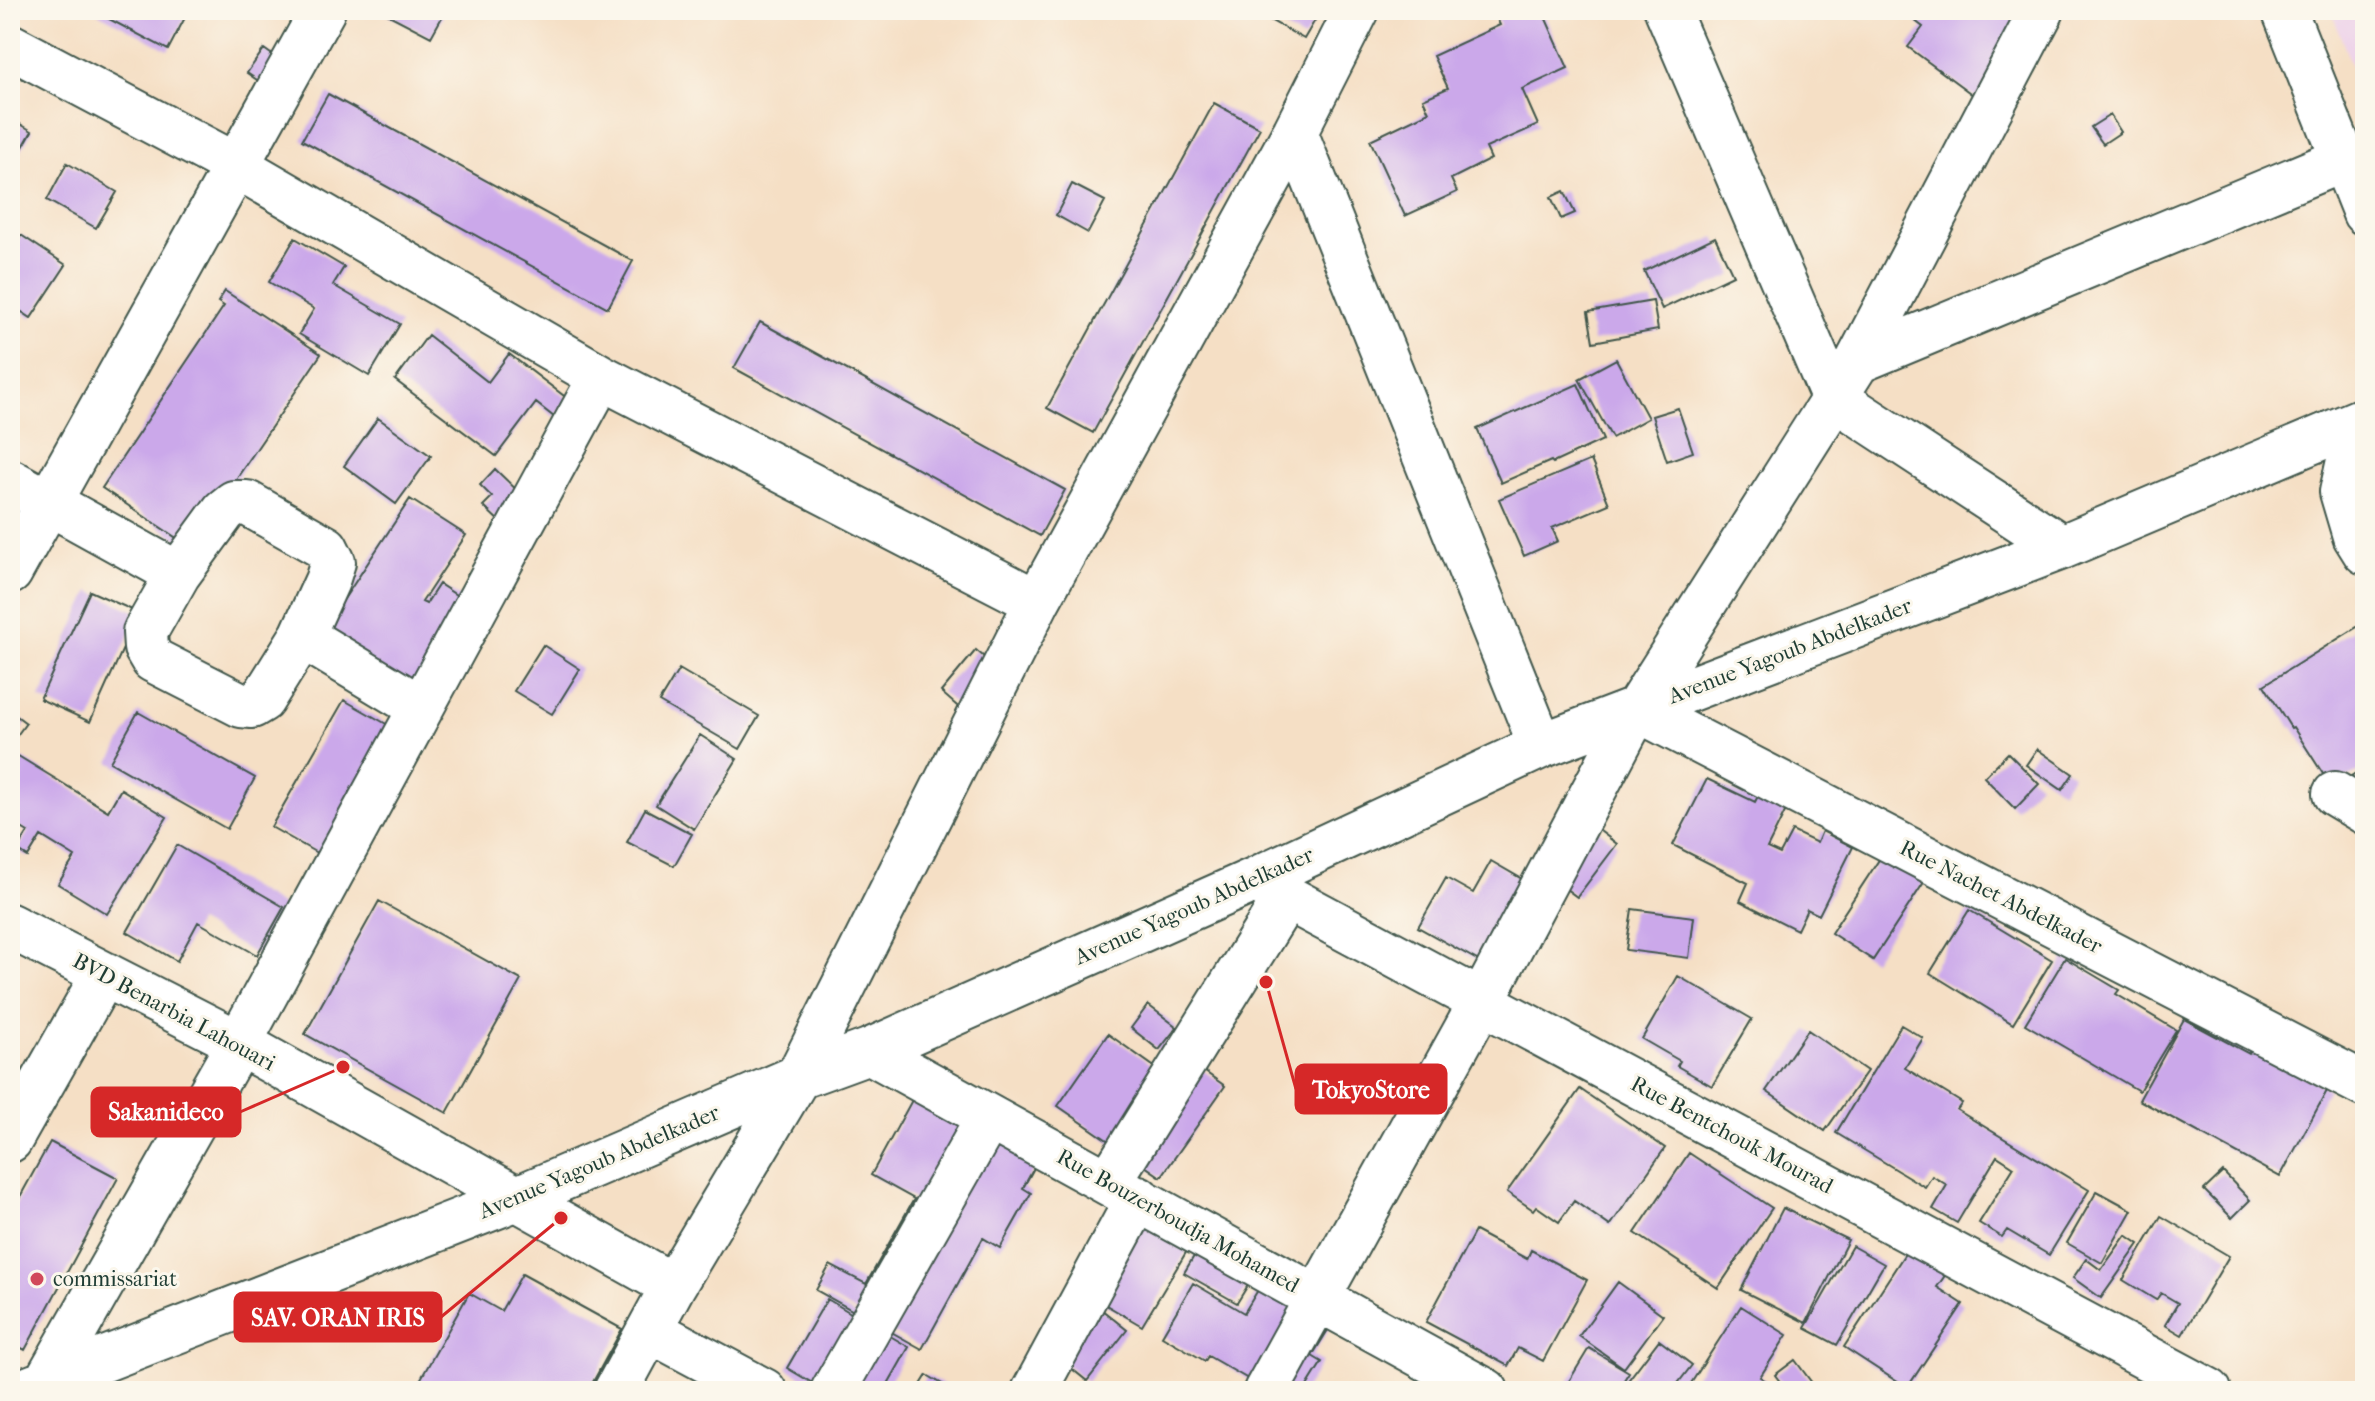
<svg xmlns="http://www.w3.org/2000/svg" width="2375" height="1401" viewBox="0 0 2375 1401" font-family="'IM FELL French Canon',serif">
<rect width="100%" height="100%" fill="#fbf7ec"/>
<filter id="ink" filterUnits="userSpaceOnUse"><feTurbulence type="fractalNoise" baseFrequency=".0125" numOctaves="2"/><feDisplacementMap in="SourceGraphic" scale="16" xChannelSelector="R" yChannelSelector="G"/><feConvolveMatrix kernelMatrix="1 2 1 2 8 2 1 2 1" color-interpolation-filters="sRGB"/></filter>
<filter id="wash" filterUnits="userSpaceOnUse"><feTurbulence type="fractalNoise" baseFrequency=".006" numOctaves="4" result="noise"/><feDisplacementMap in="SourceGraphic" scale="32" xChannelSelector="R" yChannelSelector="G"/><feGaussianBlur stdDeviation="1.8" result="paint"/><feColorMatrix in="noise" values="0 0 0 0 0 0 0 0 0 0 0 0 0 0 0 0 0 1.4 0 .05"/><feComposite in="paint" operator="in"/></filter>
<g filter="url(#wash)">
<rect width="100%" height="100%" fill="#f5dfc5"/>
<path fill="#edd1e9" d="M 2331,10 L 2365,10 L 2365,103 Z"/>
<g id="blocks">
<path fill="#cba8ea" d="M 92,10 L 189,10 L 168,50 Z
M 386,10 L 446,10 L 431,37 L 385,13 Z
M 1252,10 L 1321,10 L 1304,39 Z
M 1493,10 L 1542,10 L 1568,68 L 1522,89 L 1538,125 L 1486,148 L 1491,159 L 1451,179 L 1457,192 L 1405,216 L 1370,140 L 1429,112 L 1423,99 L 1448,88 L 1433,56 L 1500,25 Z
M 1901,10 L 2026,10 L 1977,98 L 1908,47 L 1923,27 Z
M 264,49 L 289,67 L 273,91 L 247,73 Z
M 328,94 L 633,261 L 608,308 L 302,140 Z
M 1214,103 L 1260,128 L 1093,433 L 1047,408 Z
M 2110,115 L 2121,132 L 2103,144 L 2091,127 Z
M 10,118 L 32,131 L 10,170 Z
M 67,163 L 117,192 L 96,228 L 47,200 Z
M 1072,184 L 1105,201 L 1088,233 L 1056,215 Z
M 1564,191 L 1575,213 L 1561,219 L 1551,197 Z
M 21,235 L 66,265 L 31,318 L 10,304 L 10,252 Z
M 1715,237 L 1733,275 L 1662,309 L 1644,271 Z
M 295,238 L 344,267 L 333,285 L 400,324 L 369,376 L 299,334 L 314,309 L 269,282 Z
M 225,291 L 321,354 L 190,547 L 102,488 L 224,306 L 218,302 Z
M 1653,301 L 1658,330 L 1593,342 L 1588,312 Z
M 760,322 L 1065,490 L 1040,536 L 734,368 Z
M 428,335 L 488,382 L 509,354 L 568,399 L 554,417 L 536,403 L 496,456 L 395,380 Z
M 1616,359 L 1648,418 L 1612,438 L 1579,379 Z
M 1578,384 L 1603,440 L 1553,463 L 1551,461 L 1501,483 L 1477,429 Z
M 1678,408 L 1693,452 L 1667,461 L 1652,416 Z
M 378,418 L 431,456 L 396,504 L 344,466 Z
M 1591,460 L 1609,504 L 1552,528 L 1558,541 L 1524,556 L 1499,499 Z
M 495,469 L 526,499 L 502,524 L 483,506 L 492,497 L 480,485 Z
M 410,499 L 466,535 L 422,602 L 426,604 L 439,584 L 470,604 L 409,695 L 319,637 Z
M 90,591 L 139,613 L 90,722 L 40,699 Z
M 2362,624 L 2365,629 L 2365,762 L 2360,766 L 2362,769 L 2332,788 L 2293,727 L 2291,728 L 2264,685 Z
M 543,645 L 580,669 L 552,714 L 514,691 Z
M 976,650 L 1007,677 L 972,719 L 941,692 Z
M 679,669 L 759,716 L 740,749 L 659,702 Z
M 344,700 L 397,730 L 324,857 L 271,827 Z
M 10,711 L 26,723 L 10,745 Z
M 138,712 L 255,778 L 227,829 L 110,762 Z
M 700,735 L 737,759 L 694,829 L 656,805 Z
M 2037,749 L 2073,774 L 2062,790 L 2026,765 Z
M 2008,753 L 2039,784 L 2015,809 L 1984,777 Z
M 15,754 L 108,811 L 121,789 L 167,817 L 107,914 L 58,884 L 75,857 L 41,836 L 28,857 L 17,850 L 28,832 L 10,821 L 10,763 Z
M 1707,779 L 1755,802 L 1762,788 L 1790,802 L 1767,848 L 1780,854 L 1792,831 L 1817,843 L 1822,831 L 1853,847 L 1819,915 L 1807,909 L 1797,930 L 1740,901 L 1748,883 L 1673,845 Z
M 645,809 L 692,834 L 674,866 L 627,842 Z
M 1571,809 L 1617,844 L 1577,897 L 1531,863 Z
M 1890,843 L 1932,870 L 1873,960 L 1831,933 Z
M 177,845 L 284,907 L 257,955 L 198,922 L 177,961 L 127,932 Z
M 1491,861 L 1541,890 L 1495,970 L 1418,927 L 1446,878 L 1473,893 Z
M 379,901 L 521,980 L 447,1113 L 305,1034 Z
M 1632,909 L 1694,917 L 1689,958 L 1626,950 Z
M 1969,910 L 2052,960 L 2013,1024 L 1930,973 Z
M 2065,958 L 2119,990 L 2116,994 L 2176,1030 L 2139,1091 L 2025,1024 Z
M 1678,976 L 1752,1019 L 1712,1086 L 1677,1066 L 1680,1061 L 1642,1039 Z
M 1148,1005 L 1177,1027 L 1159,1050 L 1131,1028 Z
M 2184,1019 L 2249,1054 L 2252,1048 L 2328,1089 L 2280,1177 L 2139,1100 Z
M 1901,1025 L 1923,1038 L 1905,1068 L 1962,1103 L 1957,1110 L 2089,1190 L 2049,1255 L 2007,1230 L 2002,1237 L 1979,1223 L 2014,1167 L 1997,1156 L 1957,1223 L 1933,1209 L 1947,1185 L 1932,1176 L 1925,1187 L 1836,1133 Z
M 1808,1030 L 1867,1071 L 1825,1131 L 1766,1091 Z
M 1108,1034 L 1156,1068 L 1171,1048 L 1225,1086 L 1161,1177 L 1058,1106 Z
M 918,1089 L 1040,1157 L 1023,1188 L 1031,1193 L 1000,1248 L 983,1238 L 922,1349 L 816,1290 L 830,1265 L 866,1284 L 914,1199 L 871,1175 Z
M 1580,1089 L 1665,1148 L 1610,1226 L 1574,1201 L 1559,1222 L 1536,1206 L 1533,1210 L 1507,1192 Z
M 50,1142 L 118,1178 L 25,1350 L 10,1342 L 10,1215 Z
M 1689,1153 L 1772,1208 L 1718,1288 L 1635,1233 Z
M 2223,1172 L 2250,1200 L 2232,1218 L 2204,1190 Z
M 2097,1191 L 2132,1210 L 2102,1263 L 2067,1243 Z
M 1127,1206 L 1191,1244 L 1142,1326 L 1101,1302 Z
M 1783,1208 L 1848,1240 L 1806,1323 L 1741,1290 Z
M 2161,1216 L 2229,1256 L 2182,1335 L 2165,1325 L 2178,1303 L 2161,1293 L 2156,1300 L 2123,1280 Z
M 1475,1231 L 1527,1259 L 1531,1250 L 1587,1280 L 1543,1361 L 1518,1348 L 1508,1366 L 1426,1322 Z
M 2126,1235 L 2139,1244 L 2101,1298 L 2073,1278 L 2086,1259 L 2101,1270 Z
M 1200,1246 L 1253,1277 L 1237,1303 L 1184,1273 Z
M 1852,1246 L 1884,1264 L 1837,1345 L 1805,1328 Z
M 1908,1249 L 1946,1274 L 1937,1287 L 1963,1304 L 1907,1388 L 1844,1347 Z
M 522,1274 L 622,1329 L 588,1391 L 521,1391 L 505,1382 L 500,1391 L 435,1391 L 419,1382 L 469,1293 L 501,1311 Z
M 1618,1282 L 1663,1315 L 1624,1368 L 1579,1336 Z
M 1193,1283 L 1244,1313 L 1261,1285 L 1331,1325 L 1312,1356 L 1322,1362 L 1304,1391 L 1269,1391 L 1208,1356 L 1205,1361 L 1162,1336 Z
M 1081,1293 L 1127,1330 L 1087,1381 L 1040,1343 Z
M 827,1299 L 909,1347 L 884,1391 L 826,1391 L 787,1368 Z
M 1741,1306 L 1787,1335 L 1760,1377 L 1782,1391 L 1686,1391 Z
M 1659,1340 L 1692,1365 L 1672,1391 L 1620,1391 Z
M 1589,1348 L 1629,1372 L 1617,1391 L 1563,1391 Z
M 1795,1360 L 1818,1391 L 1787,1391 L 1775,1375 Z
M 927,1375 L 954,1391 L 917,1391 Z"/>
</g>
</g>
<g filter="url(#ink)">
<use href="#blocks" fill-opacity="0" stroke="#3f554a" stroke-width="2"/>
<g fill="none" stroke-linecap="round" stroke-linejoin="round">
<defs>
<path id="minor" d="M 1667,10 L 1833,397 L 2062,547
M 2284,10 L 2365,213
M 10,46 L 237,166 L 601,377 L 1037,602
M 1295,132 L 1541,746
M 1858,361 L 2342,160
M 2365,444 L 2350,456 L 2342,492 L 2355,536 L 2365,552
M 10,481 L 178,574 L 224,511 L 234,503 L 247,503 L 326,548 L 333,562 L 327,581 L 302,636 L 421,708
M 10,572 L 323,10
M 178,574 L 145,632 L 146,648 L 153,660 L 241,705 L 252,706 L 262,700 L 302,636
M 1637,709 L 2365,1085
M 2335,794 L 2365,812
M 1254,880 L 2209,1391
M 10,926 L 239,1043 L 673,1286
M 869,1051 L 1486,1391
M 10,1140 L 104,974
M 1109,1182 L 1287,896
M 650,1330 L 764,1391
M 54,1386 L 47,1380 L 239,1043 L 601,377
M 23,1391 L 515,1199 L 798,1077 L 869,1051 L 1254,880 L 1541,746 L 2062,547 L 2365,419
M 616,1391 L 673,1286 L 798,1077 L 1037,602 L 1295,132 L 1357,10
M 833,1391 L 989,1117
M 1034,1391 L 1138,1198
M 1266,1391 L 1482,1001 L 1637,709 L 1858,361 L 2042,10"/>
</defs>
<use href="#minor" stroke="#3f554a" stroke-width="48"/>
<use href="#minor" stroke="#fff" stroke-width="44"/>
</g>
</g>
<circle fill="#d1495b" stroke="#fbf7ec" stroke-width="3" cx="37" cy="1279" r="8"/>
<g text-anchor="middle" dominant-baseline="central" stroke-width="6" stroke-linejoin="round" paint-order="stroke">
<g font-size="22" fill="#1f3d34" stroke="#fbf7ec">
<text transform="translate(1790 651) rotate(-21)">Avenue Yagoub Abdelkader</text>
<text transform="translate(2001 897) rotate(27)">Rue Nachet Abdelkader</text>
<text transform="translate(1194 906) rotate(-24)">Avenue Yagoub Abdelkader</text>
<text transform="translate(174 1012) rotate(28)">BVD Benarbia Lahouari</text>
<text transform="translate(1732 1135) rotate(28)">Rue Bentchouk Mourad</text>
<text transform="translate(599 1162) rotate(-23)">Avenue Yagoub Abdelkader</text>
<text transform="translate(1178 1221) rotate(29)">Rue Bouzerboudja Mohamed</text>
</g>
<g font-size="22" fill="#1f3d34" stroke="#fbf7ec" text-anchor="start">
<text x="53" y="1279">commissariat</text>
</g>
</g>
<path fill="none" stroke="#d62828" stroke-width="3" d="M1266 982L1296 1089M343 1067L240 1112M561 1218L441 1317"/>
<g fill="#d62828" stroke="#fbf7ec" stroke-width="3">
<circle cx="1266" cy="982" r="8"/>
<circle cx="343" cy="1067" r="8"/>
<circle cx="561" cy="1218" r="8"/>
</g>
<g fill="#d62828" stroke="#d62828" stroke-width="3">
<rect x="1296" y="1065" width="150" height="48" rx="8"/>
<rect x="92" y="1088" width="148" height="48" rx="8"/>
<rect x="235" y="1293" width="206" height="48" rx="8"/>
</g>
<g font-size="24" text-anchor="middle" font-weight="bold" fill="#fff">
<text x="1371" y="1098">TokyoStore</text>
<text x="166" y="1120">Sakanideco</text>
<text x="338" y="1326">SAV. ORAN IRIS</text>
</g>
<rect width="2375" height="1401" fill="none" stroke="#fbf7ec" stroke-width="40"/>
</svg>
